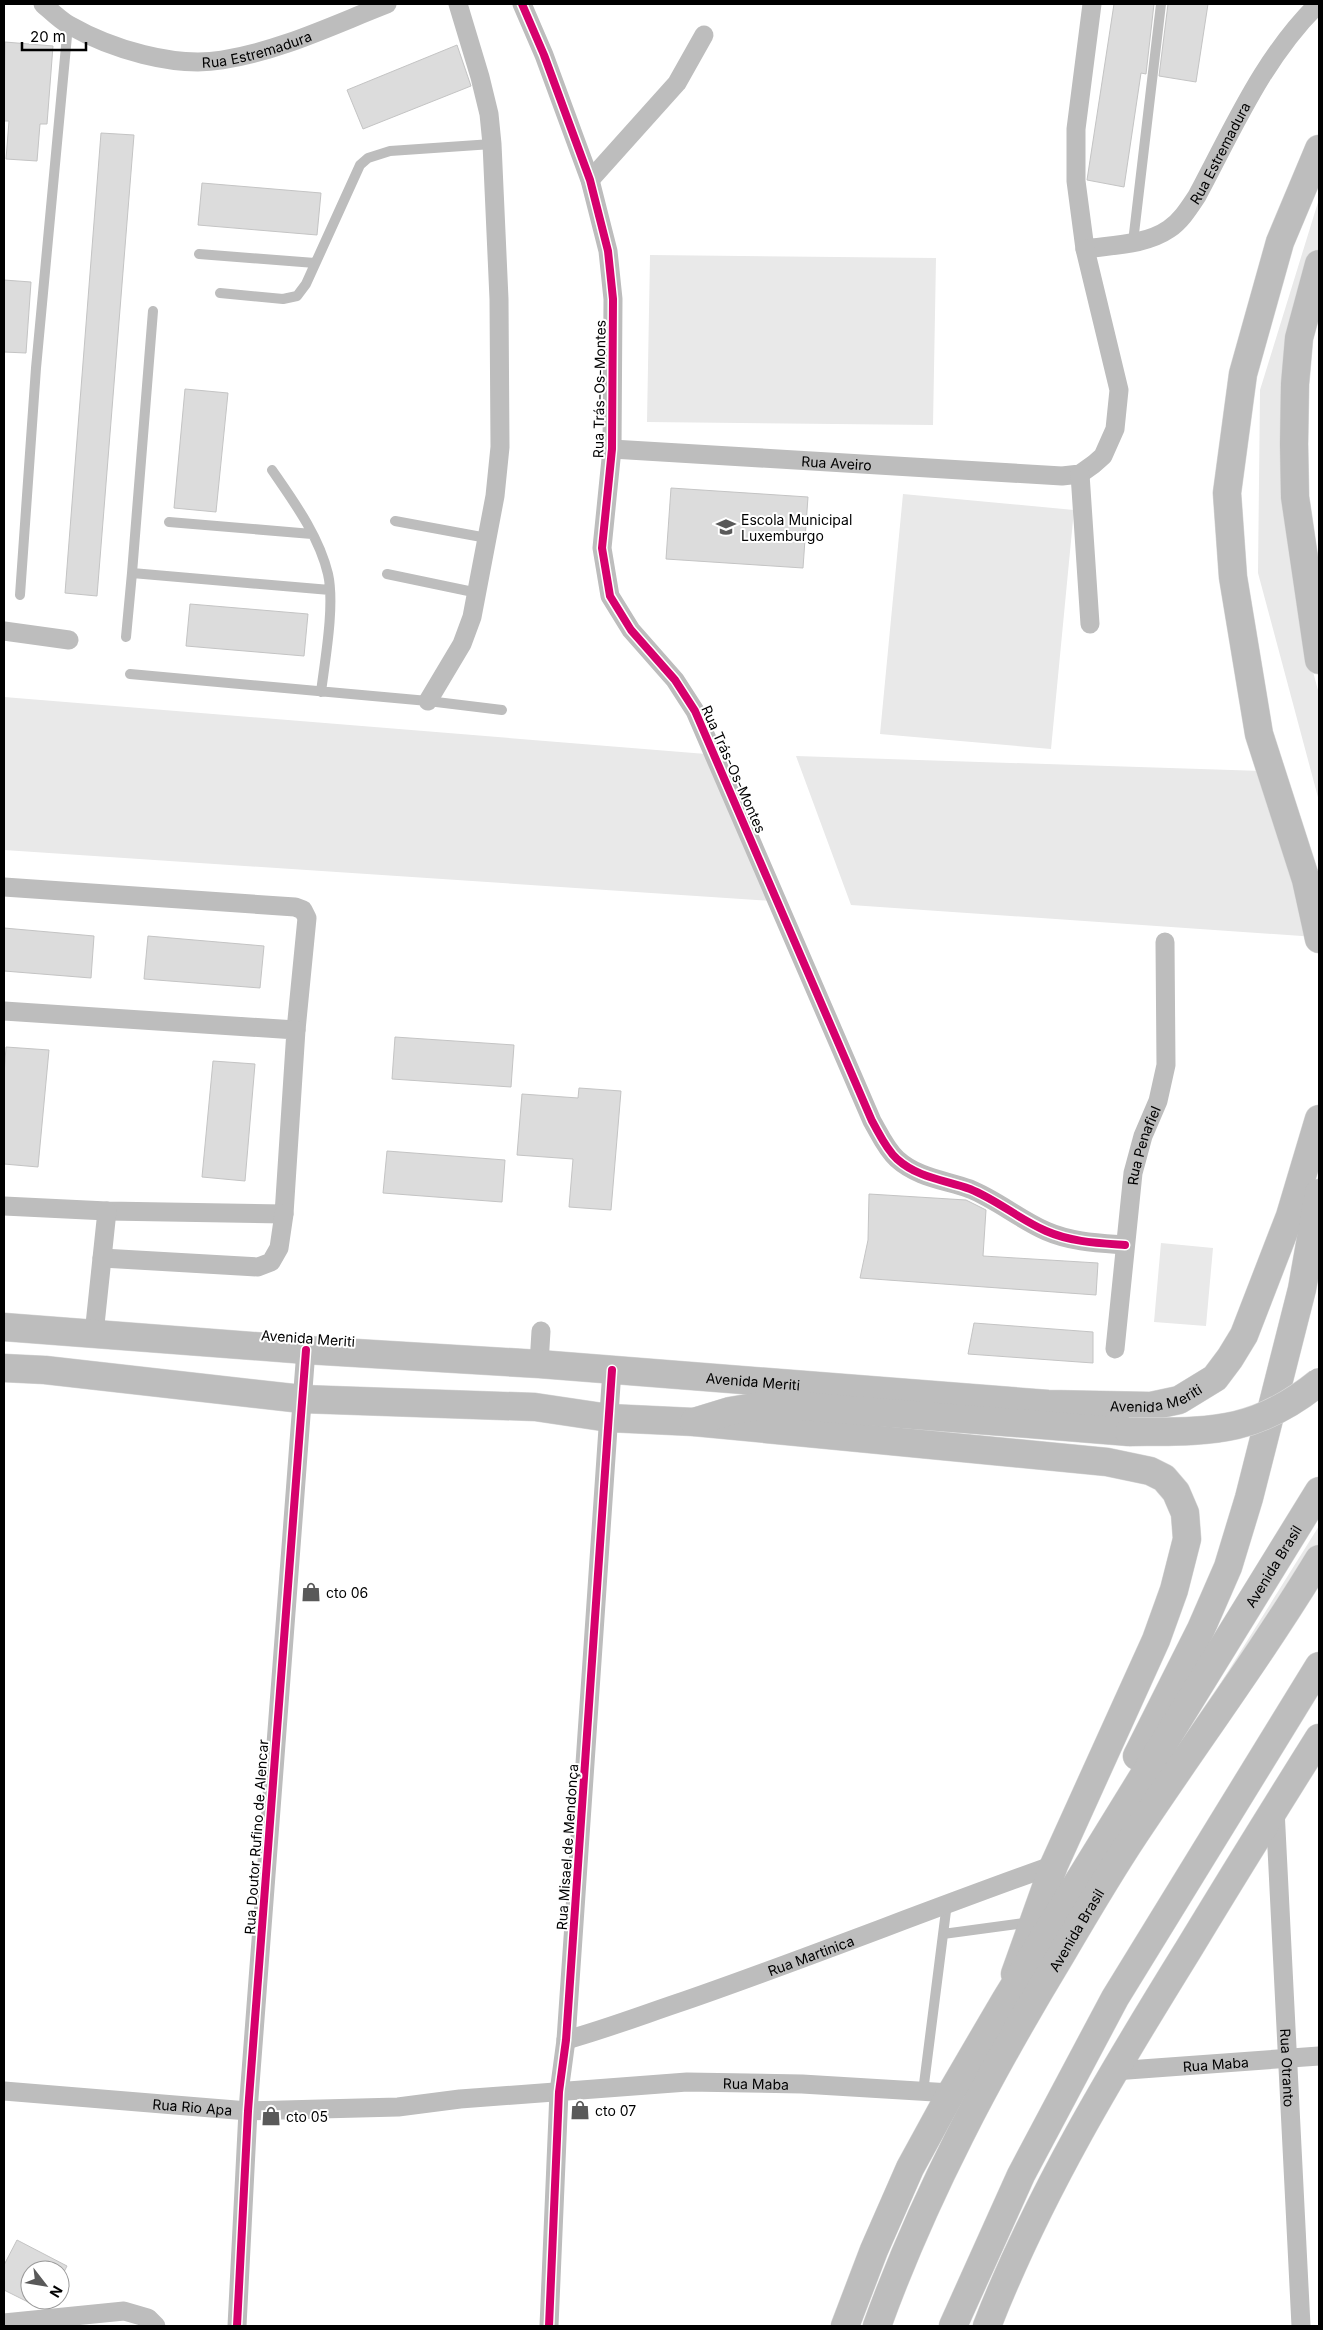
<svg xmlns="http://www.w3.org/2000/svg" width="1323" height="2330" viewBox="0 0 1323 2330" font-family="Inter,sans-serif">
<rect width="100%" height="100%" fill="#fff"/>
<path fill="#e9e9e9" d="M 1319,199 L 1319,249 L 1305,288 L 1286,369 L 1312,668 L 1319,694 L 1319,801 L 1258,573 L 1260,390 Z
M 650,255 L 936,258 L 933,425 L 647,422 Z
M 903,494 L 1074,510 L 1051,749 L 880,734 Z
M 4,697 L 706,754 L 772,901 L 4,850 Z
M 796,756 L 1262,771 L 1316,937 L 851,905 Z
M 1161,1243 L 1213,1248 L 1206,1326 L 1154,1322 Z
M 1319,1526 L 1319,1545 L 1190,1755 L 1192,1729 Z"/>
<path fill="#dcdcdc" stroke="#c4c4c4" d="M 1114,4 L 1154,4 L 1146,74 L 1141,73 L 1124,187 L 1087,180 Z
M 1168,4 L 1208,4 L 1196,82 L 1159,76 Z
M 5,42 L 53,46 L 47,124 L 40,124 L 37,161 L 6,159 L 9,121 L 4,121 Z
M 457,45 L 471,86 L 363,129 L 347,90 Z
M 101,133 L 134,135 L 97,596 L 65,593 Z
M 202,183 L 321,193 L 317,235 L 198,225 Z
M 4,280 L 31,282 L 26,353 L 4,352 Z
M 185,389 L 228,393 L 216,512 L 174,508 Z
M 671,488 L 808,497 L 803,568 L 666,559 Z
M 190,604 L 308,614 L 304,656 L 186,646 Z
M 4,928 L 94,936 L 91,978 L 4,971 Z
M 148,936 L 264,946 L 260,988 L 144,979 Z
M 395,1037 L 514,1045 L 511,1087 L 392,1079 Z
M 6,1047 L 49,1050 L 38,1167 L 4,1164 L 4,1075 Z
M 213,1061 L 255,1064 L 245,1181 L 202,1177 Z
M 579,1088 L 621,1091 L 611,1210 L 569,1207 L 573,1159 L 517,1155 L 522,1094 L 578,1098 Z
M 387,1151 L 505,1160 L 502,1202 L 383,1193 Z
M 869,1194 L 966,1200 L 986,1210 L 983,1256 L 1098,1263 L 1096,1295 L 860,1278 L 868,1240 Z
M 974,1323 L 1093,1332 L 1093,1363 L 968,1354 Z
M 17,2240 L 67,2266 L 60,2280 L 60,2270 L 30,2270 L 30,2300 L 50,2300 L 46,2308 L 40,2308 L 4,2290 L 4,2265 Z"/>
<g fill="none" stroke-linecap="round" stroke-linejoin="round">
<defs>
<g id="primary">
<path id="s9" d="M 4,1327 L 306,1350 L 539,1364 L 1048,1404 L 1151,1406 L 1179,1400 L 1215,1378 L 1230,1358 L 1244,1335 L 1290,1216 L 1319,1119"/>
<path d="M 4,1368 L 45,1370 L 302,1399 L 535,1407 L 609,1418 L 694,1422 L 1107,1462 L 1150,1471 L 1164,1478 L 1176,1492 L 1185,1513 L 1187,1539 L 1174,1590 L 1156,1640 L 1054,1865 L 1015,1974"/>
</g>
<g id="highway">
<path d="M 1319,149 L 1280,242 L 1243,374 L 1227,493 L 1233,577 L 1259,734 L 1306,880 L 1319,939"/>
<path d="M 1319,264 L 1299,338 L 1295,384 L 1294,444 L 1295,497 L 1319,660"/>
<path d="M 694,1422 L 730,1411 L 760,1406 L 800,1406 L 1129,1432"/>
<path d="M 1137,1756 L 1201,1629 L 1228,1567 L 1249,1498 L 1302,1289 L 1319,1193"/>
<path id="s10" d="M 845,2326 L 874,2250 L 910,2168 L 951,2093 L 1006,1999 L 1319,1491"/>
<path id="s11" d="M 877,2326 C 924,2196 989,2074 1061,1955 C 1085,1914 1109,1873 1135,1834 C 1196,1742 1262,1653 1319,1559"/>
<path d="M 953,2326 L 1021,2175 L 1115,1998 L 1319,1666"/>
<path d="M 987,2326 C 1039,2193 1113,2071 1188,1950 C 1231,1879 1275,1808 1319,1738"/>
</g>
</defs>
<use href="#primary" stroke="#dbdbdb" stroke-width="29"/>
<use href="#highway" stroke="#dbdbdb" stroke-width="29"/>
<path stroke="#bdbdbd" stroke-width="10" d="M 1133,242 L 1161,4
M 199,254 L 315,263
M 220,293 L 283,299 L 297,296 L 306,284 L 360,165 L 368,158 L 390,151 L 492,144
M 153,311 L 132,573 L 330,590
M 272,470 C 294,502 319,536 328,574 C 335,605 325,660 321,692
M 395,521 L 487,538
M 169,522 L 312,534
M 387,574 L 478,593
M 20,595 L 36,368 L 68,25
M 126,637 L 132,573
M 130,674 L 428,701 L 502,710
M 943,1934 L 1032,1922
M 923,2092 L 947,1903"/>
<g stroke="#bdbdbd" stroke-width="19">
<path id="s1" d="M 43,4 C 51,11 60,20 69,25 C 111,49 174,68 222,60 C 280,51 333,25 387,4"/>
<path d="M 522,4 L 544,55 L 590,180 L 608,251 L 613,299 L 612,449 L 602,548 L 610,596 L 631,630 L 675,680 L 695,711 L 872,1121 C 879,1133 886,1149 897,1159 C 918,1178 945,1180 970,1189 C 997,1200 1019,1219 1046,1231 C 1071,1242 1098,1243 1125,1245"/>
<path id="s2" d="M 1092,4 L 1076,129 L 1076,181 L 1085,249 C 1112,245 1146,245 1169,229 C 1181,221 1189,208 1197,196 C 1233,129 1263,58 1318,4"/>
<path d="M 590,180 L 677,83 L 704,35"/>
<path id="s3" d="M 612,449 L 1062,476 L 1080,474 L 1094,464 L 1103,456 L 1115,429 L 1119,390 L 1085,249"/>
<path d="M 1080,474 L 1090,624"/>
<path d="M 4,631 L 69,640"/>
<path d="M 428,701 L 462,644 L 472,617 L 495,496 L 500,447 L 499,299 L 492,144 L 489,114 L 480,77 L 458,4"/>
<path d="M 4,887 L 295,907 L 303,910 L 307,918 L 296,1030"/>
<path d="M 4,1011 L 296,1030 L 284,1214 L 107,1211 L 4,1206"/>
<path d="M 102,1258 L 258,1267 L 271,1262 L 279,1248 L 284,1214"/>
<path d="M 94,1334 L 107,1211"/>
<path id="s4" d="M 1115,1349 L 1133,1173 L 1143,1136 L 1158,1101 L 1166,1065 L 1165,942"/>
<path d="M 539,1364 L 541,1331"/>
<path id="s5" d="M 1275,1809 L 1301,2326"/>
<path id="s6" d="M 566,2040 C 606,2029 645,2014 684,2001 C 808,1958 930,1909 1054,1865"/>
<path id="s7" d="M 1114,2071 L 1319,2056"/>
<path id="s8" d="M 4,2091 L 248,2111 L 398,2107 L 460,2099 L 687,2082 L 802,2084 L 951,2093"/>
<path d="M 4,2323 L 124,2311 L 148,2318 L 156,2326"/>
<path d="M 237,2326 L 248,2111 L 306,1350"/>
<path d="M 549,2326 L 559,2092 L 566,2040 L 612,1370"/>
</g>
<use href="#primary" stroke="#bdbdbd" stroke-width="28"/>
<use href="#highway" stroke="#bdbdbd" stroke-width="28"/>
<defs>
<path id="highway-bridge" d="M 1129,1432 C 1208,1431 1254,1435 1319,1382"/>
</defs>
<use href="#highway-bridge" stroke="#dbdbdb" stroke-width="29" stroke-linecap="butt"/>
<use href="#highway-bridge" stroke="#bdbdbd" stroke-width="28"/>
<defs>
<path id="cycleway" d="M 522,4 L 544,55 L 590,180 L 608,251 L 613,299 L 612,449 L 602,548 L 610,596 L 631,630 L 675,680 L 695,711 L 872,1121 C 879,1133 886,1149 897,1159 C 918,1178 945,1180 970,1189 C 997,1200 1019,1219 1046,1231 C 1071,1242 1098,1243 1125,1245
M 237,2326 L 248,2111 L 306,1350
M 549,2326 L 559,2092 L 566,2040 L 612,1370"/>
</defs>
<use href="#cycleway" stroke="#fff" stroke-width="11"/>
<use href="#cycleway" stroke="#d6006c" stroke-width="8"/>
</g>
<defs>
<symbol id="school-bare" viewBox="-9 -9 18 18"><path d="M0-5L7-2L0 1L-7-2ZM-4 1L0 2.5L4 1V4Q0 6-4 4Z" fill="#595959" stroke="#fff" stroke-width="2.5" paint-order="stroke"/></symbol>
<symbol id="shop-bare" viewBox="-9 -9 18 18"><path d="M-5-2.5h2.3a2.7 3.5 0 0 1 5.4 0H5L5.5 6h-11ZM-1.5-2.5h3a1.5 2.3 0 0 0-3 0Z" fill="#595959" stroke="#fff" stroke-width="2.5" paint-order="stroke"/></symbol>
</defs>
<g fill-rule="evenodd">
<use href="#school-bare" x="712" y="513" width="28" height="28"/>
<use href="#shop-bare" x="297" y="1578" width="28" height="28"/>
<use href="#shop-bare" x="566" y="2096" width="28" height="28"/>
<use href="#shop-bare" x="257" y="2102" width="28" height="28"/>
</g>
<g text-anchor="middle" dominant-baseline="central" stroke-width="4" stroke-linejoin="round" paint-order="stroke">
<g font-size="14" fill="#000" stroke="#fff">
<text stroke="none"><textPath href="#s1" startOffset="229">Rua Estremadura</textPath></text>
<text stroke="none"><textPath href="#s2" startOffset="426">Rua Estremadura</textPath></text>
<text transform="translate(599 389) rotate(-89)">Rua Trás-Os-Montes</text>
<text stroke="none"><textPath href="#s3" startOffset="225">Rua Aveiro</textPath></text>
<text transform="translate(734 769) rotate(66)">Rua Trás-Os-Montes</text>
<text stroke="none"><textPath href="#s4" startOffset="206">Rua Penafiel</textPath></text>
<text transform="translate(308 1338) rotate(4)">Avenida Meriti</text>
<text stroke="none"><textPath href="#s9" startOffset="751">Avenida Meriti</textPath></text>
<text stroke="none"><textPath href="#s9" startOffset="1156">Avenida Meriti</textPath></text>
<text stroke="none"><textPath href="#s10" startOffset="874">Avenida Brasil</textPath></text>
<text transform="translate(256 1837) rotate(-86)">Rua Doutor Rufino de Alencar</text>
<text transform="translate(567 1847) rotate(-86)">Rua Misael de Mendonça</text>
<text stroke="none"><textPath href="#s11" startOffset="444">Avenida Brasil</textPath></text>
<text stroke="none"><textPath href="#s6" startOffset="259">Rua Martinica</textPath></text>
<text stroke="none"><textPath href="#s7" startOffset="102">Rua Maba</textPath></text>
<text stroke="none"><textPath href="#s5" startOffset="259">Rua Otranto</textPath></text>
<text stroke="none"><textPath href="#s8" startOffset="754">Rua Maba</textPath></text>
<text stroke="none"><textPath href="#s8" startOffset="189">Rua Rio Apa</textPath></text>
</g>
<g font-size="14" fill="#000" stroke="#fff" text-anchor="start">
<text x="741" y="519">Escola Municipal<tspan x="741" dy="16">Luxemburgo</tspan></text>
<text x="326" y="1592">cto 06</text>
<text x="595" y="2110">cto 07</text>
<text x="286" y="2116">cto 05</text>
</g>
</g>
<rect width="1323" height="2330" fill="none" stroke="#000000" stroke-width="10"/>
<g transform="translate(45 2285) rotate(121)"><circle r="24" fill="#ffffff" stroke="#999999"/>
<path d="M0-4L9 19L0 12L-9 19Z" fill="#595959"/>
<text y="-8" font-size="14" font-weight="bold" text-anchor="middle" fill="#000000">N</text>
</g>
<path d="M22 42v8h64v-8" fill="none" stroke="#000000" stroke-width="2.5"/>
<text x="30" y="42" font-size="15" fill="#000000" stroke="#ffffff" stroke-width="4" paint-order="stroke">20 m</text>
</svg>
